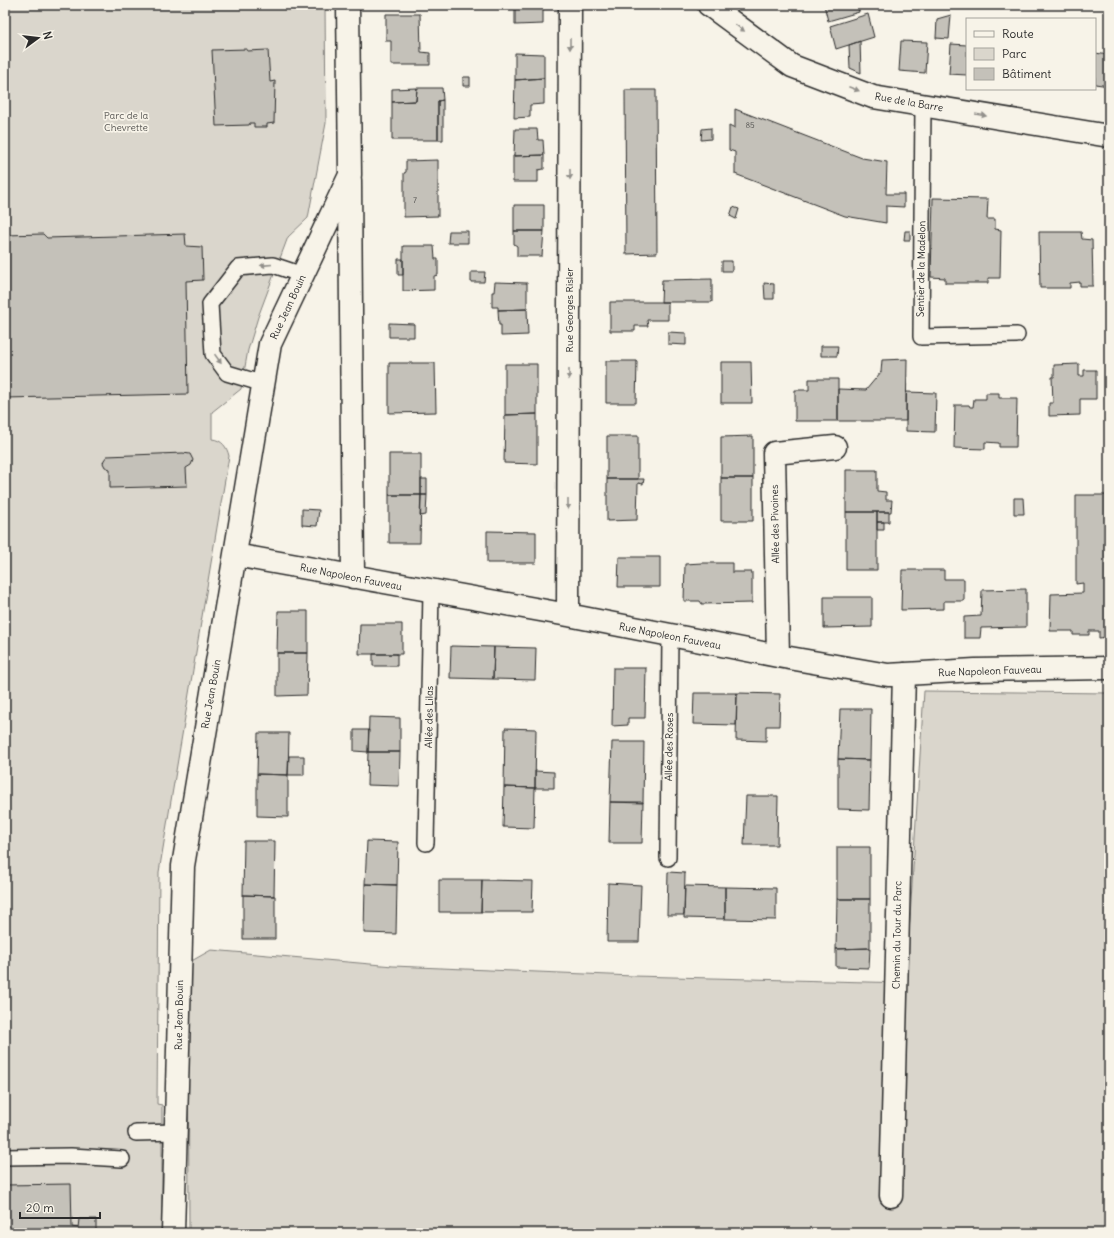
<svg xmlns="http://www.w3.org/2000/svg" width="1114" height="1238" viewBox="0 0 1114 1238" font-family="Delius,sans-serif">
<rect width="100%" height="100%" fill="#f7f3e8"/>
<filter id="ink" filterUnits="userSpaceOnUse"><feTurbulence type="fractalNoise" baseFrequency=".025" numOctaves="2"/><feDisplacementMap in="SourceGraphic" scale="8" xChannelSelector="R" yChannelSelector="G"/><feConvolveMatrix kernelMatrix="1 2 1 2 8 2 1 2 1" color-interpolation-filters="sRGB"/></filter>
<g filter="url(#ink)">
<path fill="#dad6cc" stroke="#82807c" d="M 5,5 L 325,5 L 326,123 L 308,218 L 288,237 L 258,317 L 248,350 L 241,389 L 212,412 L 212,439 C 222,440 227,447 229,456 L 159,872 L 157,1104 L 162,1105 L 162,1233 L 5,1233 L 5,213 L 9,213 L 5,66 Z
M 924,691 L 1109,693 L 1109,1233 L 189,1233 L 188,963 L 211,950 L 393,966 L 633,976 L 906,983 Z"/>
<path fill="#c4c1b9" stroke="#2b2b2b" d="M 515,5 L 543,5 L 543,24 L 515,25 Z
M 824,5 L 857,5 L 859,12 L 828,21 Z
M 386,14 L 420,14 L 421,52 L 430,53 L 430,65 L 391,65 L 391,41 L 386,41 Z
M 868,14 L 874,37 L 836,49 L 830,26 Z
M 951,15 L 949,39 L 936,38 L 937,19 Z
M 860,41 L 861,73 L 850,68 L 849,45 Z
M 901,41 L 927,42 L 925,73 L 899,71 Z
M 1095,42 L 1095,53 L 1109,55 L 1109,86 L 1095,84 Z
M 951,44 L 967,45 L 967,75 L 949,74 Z
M 247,49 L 247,51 L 268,50 L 270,82 L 275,81 L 274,123 L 267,124 L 267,127 L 254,127 L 254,123 L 250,123 L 249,125 L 216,126 L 212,50 Z
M 515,53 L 544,54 L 544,78 L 515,80 Z
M 463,77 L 470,77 L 470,86 L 463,86 Z
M 544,78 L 544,104 L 530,105 L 530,117 L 514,118 L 515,80 Z
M 417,88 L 416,101 L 392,102 L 392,89 Z
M 417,88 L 442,88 L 443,100 L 438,101 L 438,140 L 392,140 L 392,102 L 416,101 Z
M 625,90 L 656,90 L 657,253 L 626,254 Z
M 443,100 L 443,140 L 438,140 L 438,101 Z
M 735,109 L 862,158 L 887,162 L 886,194 L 904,194 L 904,207 L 886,206 L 886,223 L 845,216 L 735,174 L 735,152 L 729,150 L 729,125 L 735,128 Z
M 711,128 L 711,139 L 701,140 L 702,129 Z
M 515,129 L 537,129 L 538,140 L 543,140 L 544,155 L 514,156 Z
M 544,155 L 544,169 L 538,170 L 538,182 L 513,182 L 513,156 Z
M 438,160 L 438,216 L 404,217 L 404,173 L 406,172 L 406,161 Z
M 933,198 L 988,199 L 987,219 L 995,219 L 995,229 L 1001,230 L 1000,278 L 988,278 L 988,283 L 945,283 L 945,278 L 931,277 Z
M 514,205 L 544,205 L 544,231 L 514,231 Z
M 733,207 L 739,209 L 736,219 L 730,216 Z
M 449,231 L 468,231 L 468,243 L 448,243 Z
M 514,231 L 544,231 L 542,256 L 517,256 L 517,246 L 514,244 Z
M 905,231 L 910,231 L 910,240 L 904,240 Z
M 1039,232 L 1081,232 L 1082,239 L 1092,240 L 1093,286 L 1080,286 L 1080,282 L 1070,283 L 1070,288 L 1040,288 Z
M 43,234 L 47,238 L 185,234 L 186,246 L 202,247 L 203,280 L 186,281 L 188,394 L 5,398 L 5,235 Z
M 403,246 L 434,246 L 435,259 L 438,259 L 438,275 L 434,276 L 434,290 L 403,291 Z
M 398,259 L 403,259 L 403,275 L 398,275 Z
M 722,261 L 732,261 L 732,271 L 722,271 Z
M 471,272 L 485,272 L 484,282 L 471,282 Z
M 712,279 L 712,302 L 661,302 L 662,280 Z
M 495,282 L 527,283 L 527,309 L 498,310 L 498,307 L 492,307 L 492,292 L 494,292 Z
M 764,283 L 774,284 L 774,299 L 765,299 Z
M 610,302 L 668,302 L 668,320 L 647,320 L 648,326 L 635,326 L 635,331 L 610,331 Z
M 527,309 L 528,335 L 501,336 L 501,325 L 499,325 L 498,310 Z
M 389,323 L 414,324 L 414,337 L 389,337 Z
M 668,332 L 686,333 L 686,345 L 668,344 Z
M 821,346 L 838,346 L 837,356 L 821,356 Z
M 907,359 L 906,421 L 838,421 L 838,389 L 866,390 L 881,372 L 882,360 Z
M 606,361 L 637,361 L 636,403 L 606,403 Z
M 721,362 L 751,362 L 752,403 L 721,403 Z
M 389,363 L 435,363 L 436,412 L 389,413 Z
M 505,364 L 537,364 L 537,414 L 505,415 Z
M 1079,364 L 1079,376 L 1084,376 L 1084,370 L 1096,370 L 1096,399 L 1080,399 L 1080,415 L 1049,416 L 1049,403 L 1053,403 L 1052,377 L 1054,377 L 1054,365 Z
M 809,379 L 838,379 L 838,421 L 795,421 L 795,390 L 809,390 Z
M 906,392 L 936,393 L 935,432 L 906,431 Z
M 986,393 L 999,393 L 999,398 L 1017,398 L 1016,447 L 999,447 L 999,443 L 985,442 L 985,449 L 954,448 L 955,405 L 969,405 L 970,407 L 973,407 L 974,399 L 986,399 Z
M 537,414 L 537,464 L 504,463 L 505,415 Z
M 607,436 L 638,436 L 638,479 L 607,479 Z
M 753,436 L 753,478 L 721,478 L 721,437 Z
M 183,453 L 190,454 L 193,460 L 191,465 L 186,468 L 187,486 L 110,488 L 110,469 L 105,467 L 103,463 L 104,460 L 107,456 Z
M 389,454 L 421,454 L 421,495 L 389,495 Z
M 846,470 L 877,470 L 877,491 L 886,492 L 886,500 L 892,500 L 891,512 L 846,512 Z
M 721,478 L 753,478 L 753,521 L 721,521 Z
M 421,479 L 427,479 L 427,495 L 421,495 Z
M 607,479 L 644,479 L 643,484 L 638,483 L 637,520 L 607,521 Z
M 389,495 L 421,495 L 420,543 L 389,543 Z
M 421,495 L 427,495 L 426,515 L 420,516 Z
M 1076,495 L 1109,495 L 1109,637 L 1099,638 L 1099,631 L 1089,631 L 1089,635 L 1073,635 L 1073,631 L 1050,631 L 1051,594 L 1083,593 L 1083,583 L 1076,584 Z
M 1014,498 L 1023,498 L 1024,514 L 1014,514 Z
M 302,509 L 319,510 L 317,526 L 302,525 Z
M 846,512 L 877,512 L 877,570 L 846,570 Z
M 877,512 L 889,512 L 889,522 L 877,522 Z
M 877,522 L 884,522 L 884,530 L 877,530 Z
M 487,531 L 536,532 L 536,563 L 487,563 Z
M 619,557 L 660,557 L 660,587 L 618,587 Z
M 702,563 L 732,563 L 732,572 L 752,572 L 752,603 L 702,604 L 700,601 L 684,601 L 685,564 Z
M 902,570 L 944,570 L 944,579 L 964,579 L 964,601 L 944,601 L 944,609 L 901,610 Z
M 1026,589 L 1026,627 L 981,628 L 980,638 L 964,638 L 964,617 L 981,616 L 982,590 Z
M 824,597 L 872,597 L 872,627 L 824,628 Z
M 278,611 L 308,611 L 308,653 L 277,653 Z
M 360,624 L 402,624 L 402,654 L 359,654 Z
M 451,646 L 494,647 L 493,679 L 450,678 Z
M 494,647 L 536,648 L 535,680 L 493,679 Z
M 277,653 L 308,653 L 307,695 L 277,696 Z
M 373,654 L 397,654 L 397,666 L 373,666 Z
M 613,668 L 646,668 L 645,718 L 628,718 L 628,725 L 612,726 Z
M 694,693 L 737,693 L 736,725 L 693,724 Z
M 737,693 L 780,694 L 779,726 L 766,726 L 766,741 L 736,740 Z
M 840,709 L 871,709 L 870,760 L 838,759 Z
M 369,717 L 400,718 L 400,752 L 368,752 Z
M 505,728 L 536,729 L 535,788 L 504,787 Z
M 354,730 L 369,730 L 368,752 L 354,751 Z
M 258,733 L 289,733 L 288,775 L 257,774 Z
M 612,742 L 644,742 L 643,803 L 610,802 Z
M 368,752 L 400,752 L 399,786 L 367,785 Z
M 289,756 L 304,756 L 304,775 L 288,775 Z
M 838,759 L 870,760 L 869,810 L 838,809 Z
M 535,771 L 554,772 L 554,788 L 535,788 Z
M 257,774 L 288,775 L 288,817 L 257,816 Z
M 504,787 L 535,788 L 534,828 L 503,827 Z
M 746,796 L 778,796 L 777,845 L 744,845 Z
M 610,802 L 643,802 L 642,843 L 609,843 Z
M 244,841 L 275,841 L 274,896 L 243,895 Z
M 367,841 L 398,842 L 397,885 L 365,884 Z
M 837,847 L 870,847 L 870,899 L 837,899 Z
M 668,872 L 685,873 L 684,915 L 667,915 Z
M 439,880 L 482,880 L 481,912 L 439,912 Z
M 482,880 L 533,881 L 532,912 L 481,912 Z
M 608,883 L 641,885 L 639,942 L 607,942 Z
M 365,884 L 397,885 L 396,934 L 364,933 Z
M 685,886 L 725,887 L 725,919 L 684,918 Z
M 725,887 L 776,888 L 776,920 L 725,919 Z
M 243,895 L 275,896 L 275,939 L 243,939 Z
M 837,899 L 870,899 L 870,948 L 836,949 Z
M 870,948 L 869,968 L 836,967 L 836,949 Z
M 71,1184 L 72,1227 L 78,1228 L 79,1219 L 96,1219 L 96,1233 L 5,1233 L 5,1185 Z"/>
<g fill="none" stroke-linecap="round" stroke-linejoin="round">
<defs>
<path id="service" d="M 923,105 L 921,337 L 1017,335
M 264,384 L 227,373 L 213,354 L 210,304 L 238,268 L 273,265 L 303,275
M 426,843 L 431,592
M 668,858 L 670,636
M 136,1133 L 176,1132
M 5,1157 L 71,1156 L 122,1159"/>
<path id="minor" d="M 709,5 L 792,66 L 873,97 L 1109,136
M 350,180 L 353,577
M 235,555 L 568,615 L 778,656 L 888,675 L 975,670 L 1109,668
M 568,615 L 570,5
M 778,656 L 774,453 L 835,447
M 891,1196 L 904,674
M 173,1233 L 183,866 L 270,344 L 350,175 L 348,5"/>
</defs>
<use href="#service" stroke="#2b2b2b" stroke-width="18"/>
<use href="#minor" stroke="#2b2b2b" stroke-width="25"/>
<use href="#service" stroke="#f7f3e8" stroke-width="15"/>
<use href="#minor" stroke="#f7f3e8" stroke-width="22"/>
</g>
<defs><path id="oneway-solid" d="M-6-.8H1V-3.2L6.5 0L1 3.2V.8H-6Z"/></defs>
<g fill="#918f8a">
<use href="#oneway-solid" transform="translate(740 28) rotate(36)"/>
<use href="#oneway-solid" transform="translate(570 44) rotate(90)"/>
<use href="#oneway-solid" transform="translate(854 89) rotate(21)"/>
<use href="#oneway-solid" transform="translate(981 115) rotate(10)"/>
<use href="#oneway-solid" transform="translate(570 174) rotate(90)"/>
<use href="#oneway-solid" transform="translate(266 265) rotate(175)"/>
<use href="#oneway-solid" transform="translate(218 359) rotate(55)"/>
<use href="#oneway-solid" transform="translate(569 374) rotate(90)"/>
<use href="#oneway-solid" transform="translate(568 504) rotate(90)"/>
</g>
</g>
<g text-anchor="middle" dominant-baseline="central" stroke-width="3.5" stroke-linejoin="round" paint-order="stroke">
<g font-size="8" fill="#51504e">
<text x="750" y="125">85</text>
<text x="415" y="200">7</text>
</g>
<g font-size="10" fill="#2b2b2b" stroke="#f7f3e8">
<text transform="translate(909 102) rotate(10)">Rue de la Barre</text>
<text transform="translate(921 269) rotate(-89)">Sentier de la Madelon</text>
<text transform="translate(288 307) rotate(-65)">Rue Jean Bouin</text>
<text transform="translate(569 310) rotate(-90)">Rue Georges Risler</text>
<text transform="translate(775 524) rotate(-91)">Allée des Pivoines</text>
<text transform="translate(351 577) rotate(11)">Rue Napoleon Fauveau</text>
<text transform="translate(670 636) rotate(11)">Rue Napoleon Fauveau</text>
<text transform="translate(990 671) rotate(-2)">Rue Napoleon Fauveau</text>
<text transform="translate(211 694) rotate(-80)">Rue Jean Bouin</text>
<text transform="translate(429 717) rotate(-89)">Allée des Lilas</text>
<text transform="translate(669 747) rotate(-89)">Allée des Roses</text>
<text transform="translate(897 935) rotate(-89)">Chemin du Tour du Parc</text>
<text transform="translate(179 1015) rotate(-89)">Rue Jean Bouin</text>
</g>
<g font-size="10" fill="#575653" stroke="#f7f3e8">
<text x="126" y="115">Parc de la<tspan x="126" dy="12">Chevrette</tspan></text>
</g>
</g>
<rect width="1114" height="1238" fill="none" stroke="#f7f3e8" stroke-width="20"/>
<rect x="10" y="10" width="1094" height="1218" fill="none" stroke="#2b2b2b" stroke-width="1.5" filter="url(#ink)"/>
<rect x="966" y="18" width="130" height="72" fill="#f7f3e8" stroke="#a5a39c"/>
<rect x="974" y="31" width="20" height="6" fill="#f7f3e8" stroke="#a5a39c"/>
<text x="1002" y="38" font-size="12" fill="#2b2b2b">Route</text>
<rect x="974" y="48" width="20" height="12" fill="#dad6cc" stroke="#a5a39c"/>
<text x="1002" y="58" font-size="12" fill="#2b2b2b">Parc</text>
<rect x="974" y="68" width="20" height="12" fill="#c4c1b9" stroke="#a5a39c"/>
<text x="1002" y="78" font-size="12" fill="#2b2b2b">Bâtiment</text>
<g transform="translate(38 38) rotate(75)" stroke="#f7f3e8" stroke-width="3" paint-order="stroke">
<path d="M0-3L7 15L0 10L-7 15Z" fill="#2b2b2b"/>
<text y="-6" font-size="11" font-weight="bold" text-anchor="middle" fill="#2b2b2b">N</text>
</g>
<path d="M20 1212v6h80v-6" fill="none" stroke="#2b2b2b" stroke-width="2"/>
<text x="26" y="1212" font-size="12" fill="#2b2b2b" stroke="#f7f3e8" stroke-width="3" paint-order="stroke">20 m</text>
</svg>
